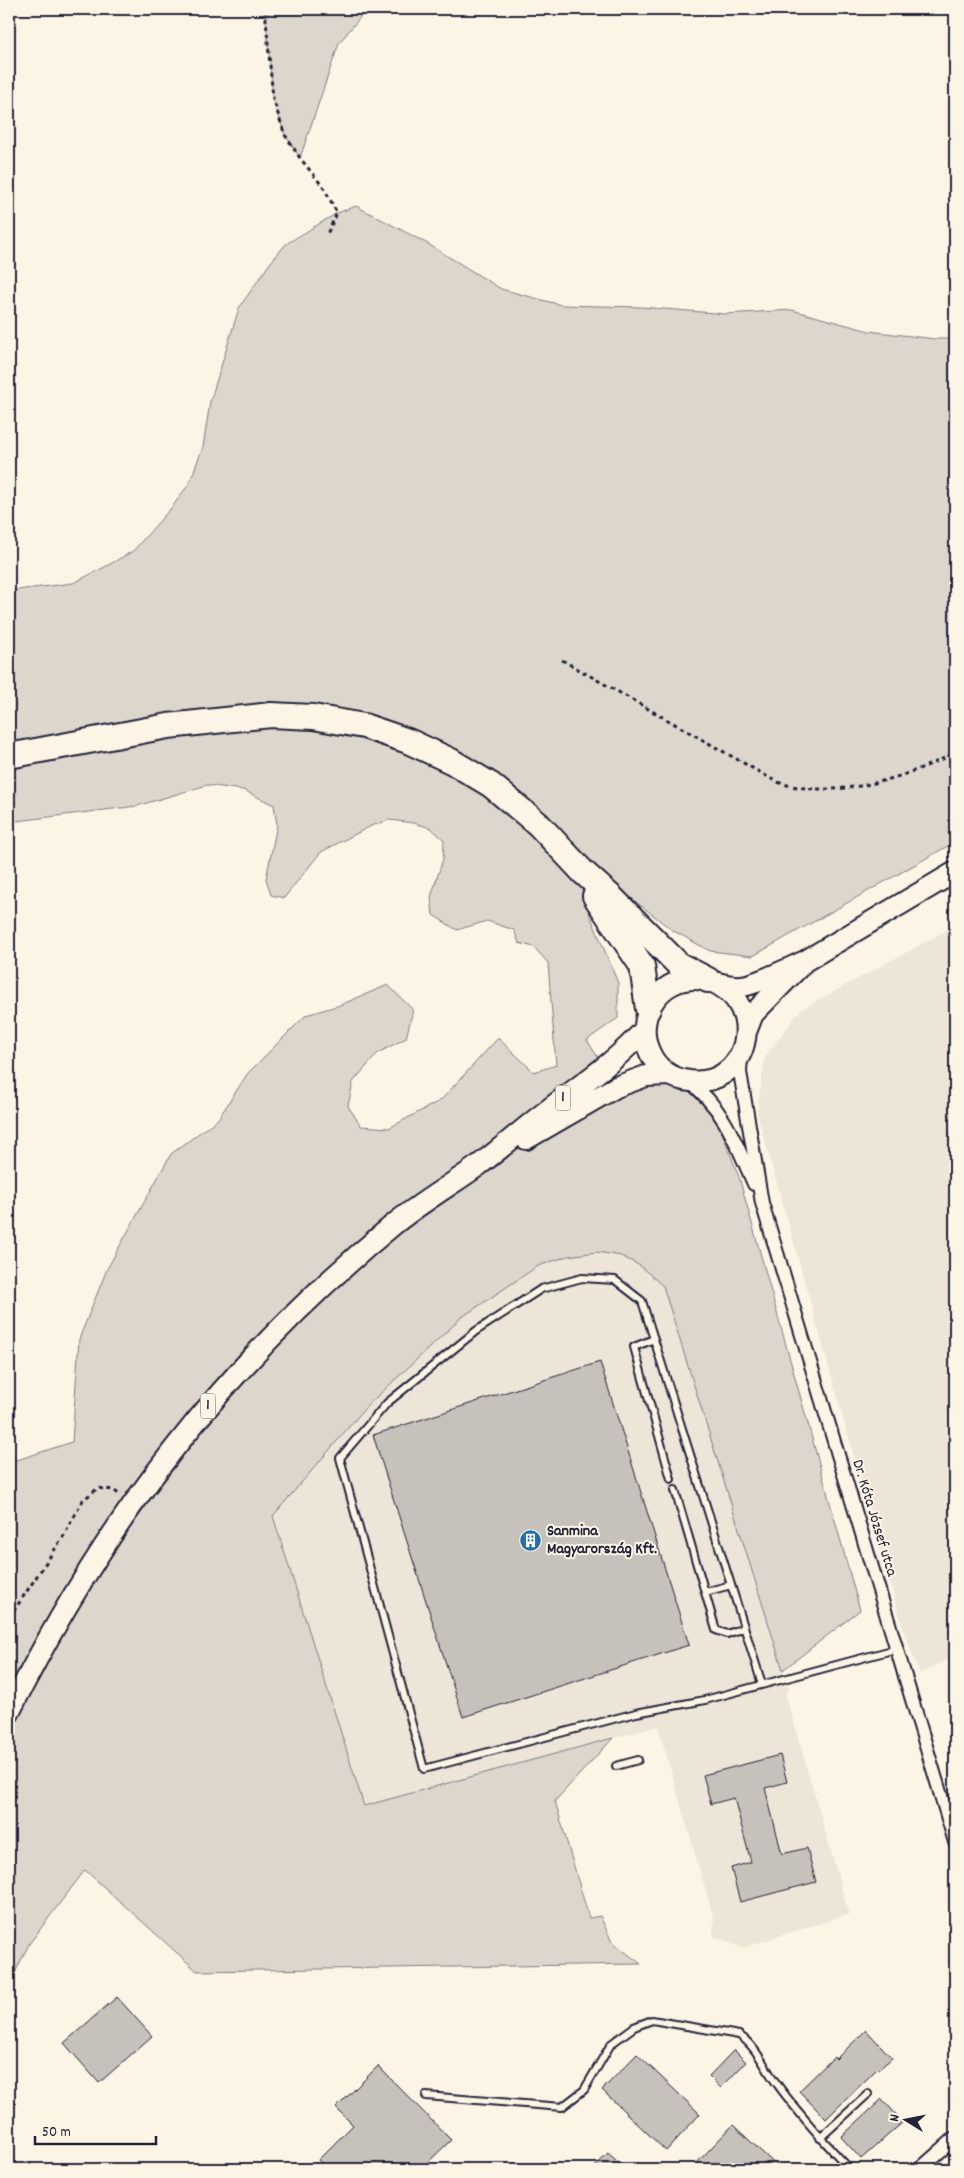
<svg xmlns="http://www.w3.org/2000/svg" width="964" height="2178" viewBox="0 0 964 2178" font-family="Dekko,sans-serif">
<rect width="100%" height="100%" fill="#fcf5e5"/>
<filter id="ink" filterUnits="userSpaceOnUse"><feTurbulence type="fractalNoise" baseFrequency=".02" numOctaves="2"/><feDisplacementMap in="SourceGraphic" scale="10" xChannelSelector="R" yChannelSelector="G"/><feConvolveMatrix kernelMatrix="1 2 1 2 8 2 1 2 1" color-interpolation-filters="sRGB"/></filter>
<g filter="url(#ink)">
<path fill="#ece5d8" d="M 955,926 L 955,1656 L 920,1674 L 903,1629 L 757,1113 L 765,1057 L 800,1010 Z
M 597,1252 L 621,1256 L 639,1265 L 663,1286 L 783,1670 L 789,1691 L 785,1692 L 849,1914 L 742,1948 L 713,1936 L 714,1919 L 658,1726 L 364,1806 L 273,1516 L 366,1407 L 462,1317 L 538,1266 L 568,1256 Z"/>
<path fill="#dcd6cc" stroke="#7f7c84" d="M 265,9 L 367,9 L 339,43 L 300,158 L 285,135 L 273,99 Z
M 356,206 L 428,244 L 501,289 L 561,305 L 640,307 L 726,314 L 792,310 L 869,331 L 935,339 L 955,339 L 955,842 L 753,956 L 710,951 L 672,930 L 611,882 L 588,910 L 618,983 L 618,1018 L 587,1040 L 615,1085 L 643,1077 L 686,1086 L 718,1122 L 739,1177 L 860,1610 L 783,1670 L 663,1286 L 639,1265 L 621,1256 L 597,1252 L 568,1256 L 538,1266 L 462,1317 L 366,1407 L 273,1516 L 364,1806 L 613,1738 L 555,1801 L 589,1918 L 600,1916 L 612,1942 L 641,1964 L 197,1971 L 85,1870 L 29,1944 L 9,1985 L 9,1455 L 17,1460 L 72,1442 L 79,1339 L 107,1269 L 171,1154 L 218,1119 L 248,1073 L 306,1015 L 340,1005 L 388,985 L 413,1010 L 406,1038 L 378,1053 L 353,1082 L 348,1106 L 361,1126 L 389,1128 L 441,1100 L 498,1038 L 534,1072 L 556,1065 L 548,963 L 534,947 L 519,943 L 514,930 L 487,921 L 457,930 L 433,915 L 431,897 L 443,859 L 444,840 L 431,828 L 414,823 L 389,820 L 371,826 L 321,852 L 284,898 L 271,895 L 266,879 L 277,825 L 274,805 L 243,790 L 207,785 L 137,806 L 9,822 L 9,589 L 17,590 L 73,583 L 105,567 L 133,551 L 172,507 L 189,484 L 203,447 L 210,402 L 239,308 L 270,263 L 286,244 L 337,213 Z"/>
<path fill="#c6c1bb" stroke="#22223b" d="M 600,1362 L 689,1645 L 463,1717 L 373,1435 Z
M 780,1755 L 787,1782 L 765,1788 L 782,1854 L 807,1848 L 816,1882 L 740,1902 L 731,1868 L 751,1862 L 734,1798 L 711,1804 L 703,1775 Z
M 117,1997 L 152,2036 L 99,2083 L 64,2043 Z
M 866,2030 L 892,2058 L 878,2070 L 877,2069 L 826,2119 L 799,2091 L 834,2057 L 836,2059 Z
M 734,2050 L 746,2062 L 721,2088 L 709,2076 Z
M 637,2054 L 700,2114 L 666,2151 L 602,2090 Z
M 378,2066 L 451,2140 L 421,2169 L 328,2169 L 318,2160 L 353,2125 L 336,2108 Z
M 882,2099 L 903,2122 L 861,2159 L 841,2137 Z
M 733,2125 L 780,2169 L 691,2169 Z
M 608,2153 L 626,2169 L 593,2169 Z"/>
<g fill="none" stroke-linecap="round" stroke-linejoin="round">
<defs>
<path id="lane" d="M 654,1339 L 634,1347 L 671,1479
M 675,1490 L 716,1630 L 727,1634 L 744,1628
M 705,1592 L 731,1585
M 762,1684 L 642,1301 L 615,1280 L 582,1278 L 541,1289 L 476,1331 L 387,1403 L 340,1458 L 424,1769 L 636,1713 L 705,1700 L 896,1649
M 616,1766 L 638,1760
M 426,2096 L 562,2107 L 584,2090 L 611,2044 L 634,2027 L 652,2020 L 739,2035 C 757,2047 764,2067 777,2084 C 799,2114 824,2142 850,2169
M 820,2138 L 868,2094"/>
<path id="street" d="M 741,1056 L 740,1072 L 762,1203 L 955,1842
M 688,1081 C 724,1107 737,1146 754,1184
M 920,2169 L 955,2138"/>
<path id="primary" d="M 708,980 C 772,1003 748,1094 684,1080 C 669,1077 656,1067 650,1053 C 634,1021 656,980 693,979 C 709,978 726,988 742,986 C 757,984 790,968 805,961 L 955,872
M 746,1032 L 753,1014 L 802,964
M 526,1139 L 616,1087 L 646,1076 L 670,1075
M 9,1713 C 105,1520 226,1363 393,1225 C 420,1203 451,1185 479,1165 C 503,1147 525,1127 549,1109 C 584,1082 614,1063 644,1030"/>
<path id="highway" d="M 9,756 L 168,726 L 271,715 L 313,717 L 364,726 L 408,741 L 451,761 L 491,785 L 538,824 L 583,872 L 610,896 L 679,965 L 708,980
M 595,896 L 642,966 L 648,1009"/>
</defs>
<use href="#lane" stroke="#22223b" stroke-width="10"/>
<use href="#street" stroke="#22223b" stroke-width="16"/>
<use href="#primary" stroke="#22223b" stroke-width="24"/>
<use href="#highway" stroke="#22223b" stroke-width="28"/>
<path stroke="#22223b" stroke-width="3" stroke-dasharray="4 4" stroke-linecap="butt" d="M 265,9 L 273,99 L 285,135 L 300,158 L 324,188 L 337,213 L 327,234
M 562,660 L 777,782 C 836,801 902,779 955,753
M 9,1618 L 63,1537 L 83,1500 L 98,1488 L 113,1490 L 119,1494"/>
<use href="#lane" stroke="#fcf5e5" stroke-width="6"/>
<use href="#street" stroke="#fcf5e5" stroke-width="12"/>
<use href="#primary" stroke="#fcf5e5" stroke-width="20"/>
<use href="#highway" stroke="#fcf5e5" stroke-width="24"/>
</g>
</g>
<defs>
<symbol id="building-disc" viewBox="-11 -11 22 22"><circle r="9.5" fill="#1f6fb2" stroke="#fcf5e5"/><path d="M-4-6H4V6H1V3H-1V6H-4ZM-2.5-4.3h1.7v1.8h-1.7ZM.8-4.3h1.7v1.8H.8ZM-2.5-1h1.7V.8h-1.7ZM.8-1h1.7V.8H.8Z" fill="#fff"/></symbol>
</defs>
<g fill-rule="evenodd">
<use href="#building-disc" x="518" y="1528" width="25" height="25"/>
</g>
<g text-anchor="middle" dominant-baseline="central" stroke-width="4" stroke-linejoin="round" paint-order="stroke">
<g fill="#fcf5e5" stroke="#63616e" stroke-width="1">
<rect x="555.5" y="1085.5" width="15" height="25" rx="4"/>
<rect x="200.5" y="1393.5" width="15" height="25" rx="4"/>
</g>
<g font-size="15" font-weight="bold" fill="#22223b">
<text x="563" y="1098">1</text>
<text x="208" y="1406">1</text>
</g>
<g font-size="16" fill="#22223b" stroke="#fcf5e5">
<text transform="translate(874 1518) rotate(73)">Dr. Kóta József utca</text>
</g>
<g font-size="16" font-weight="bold" fill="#22223b" stroke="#fcf5e5" text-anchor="start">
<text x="547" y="1531">Sanmina<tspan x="547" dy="18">Magyarország Kft.</tspan></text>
</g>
</g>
<rect width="964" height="2178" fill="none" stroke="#fcf5e5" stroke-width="30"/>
<rect x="15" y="15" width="934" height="2148" fill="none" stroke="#22223b" stroke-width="2" filter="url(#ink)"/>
<g transform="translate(906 2120) rotate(280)" stroke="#fcf5e5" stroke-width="4" paint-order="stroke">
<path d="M0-4L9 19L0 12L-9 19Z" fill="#22223b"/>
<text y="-8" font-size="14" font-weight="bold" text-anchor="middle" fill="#22223b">N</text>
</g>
<path d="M35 2136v8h121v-8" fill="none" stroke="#22223b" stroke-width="2.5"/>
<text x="42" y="2136" font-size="15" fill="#22223b" stroke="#fcf5e5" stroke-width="4" paint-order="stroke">50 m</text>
</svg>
